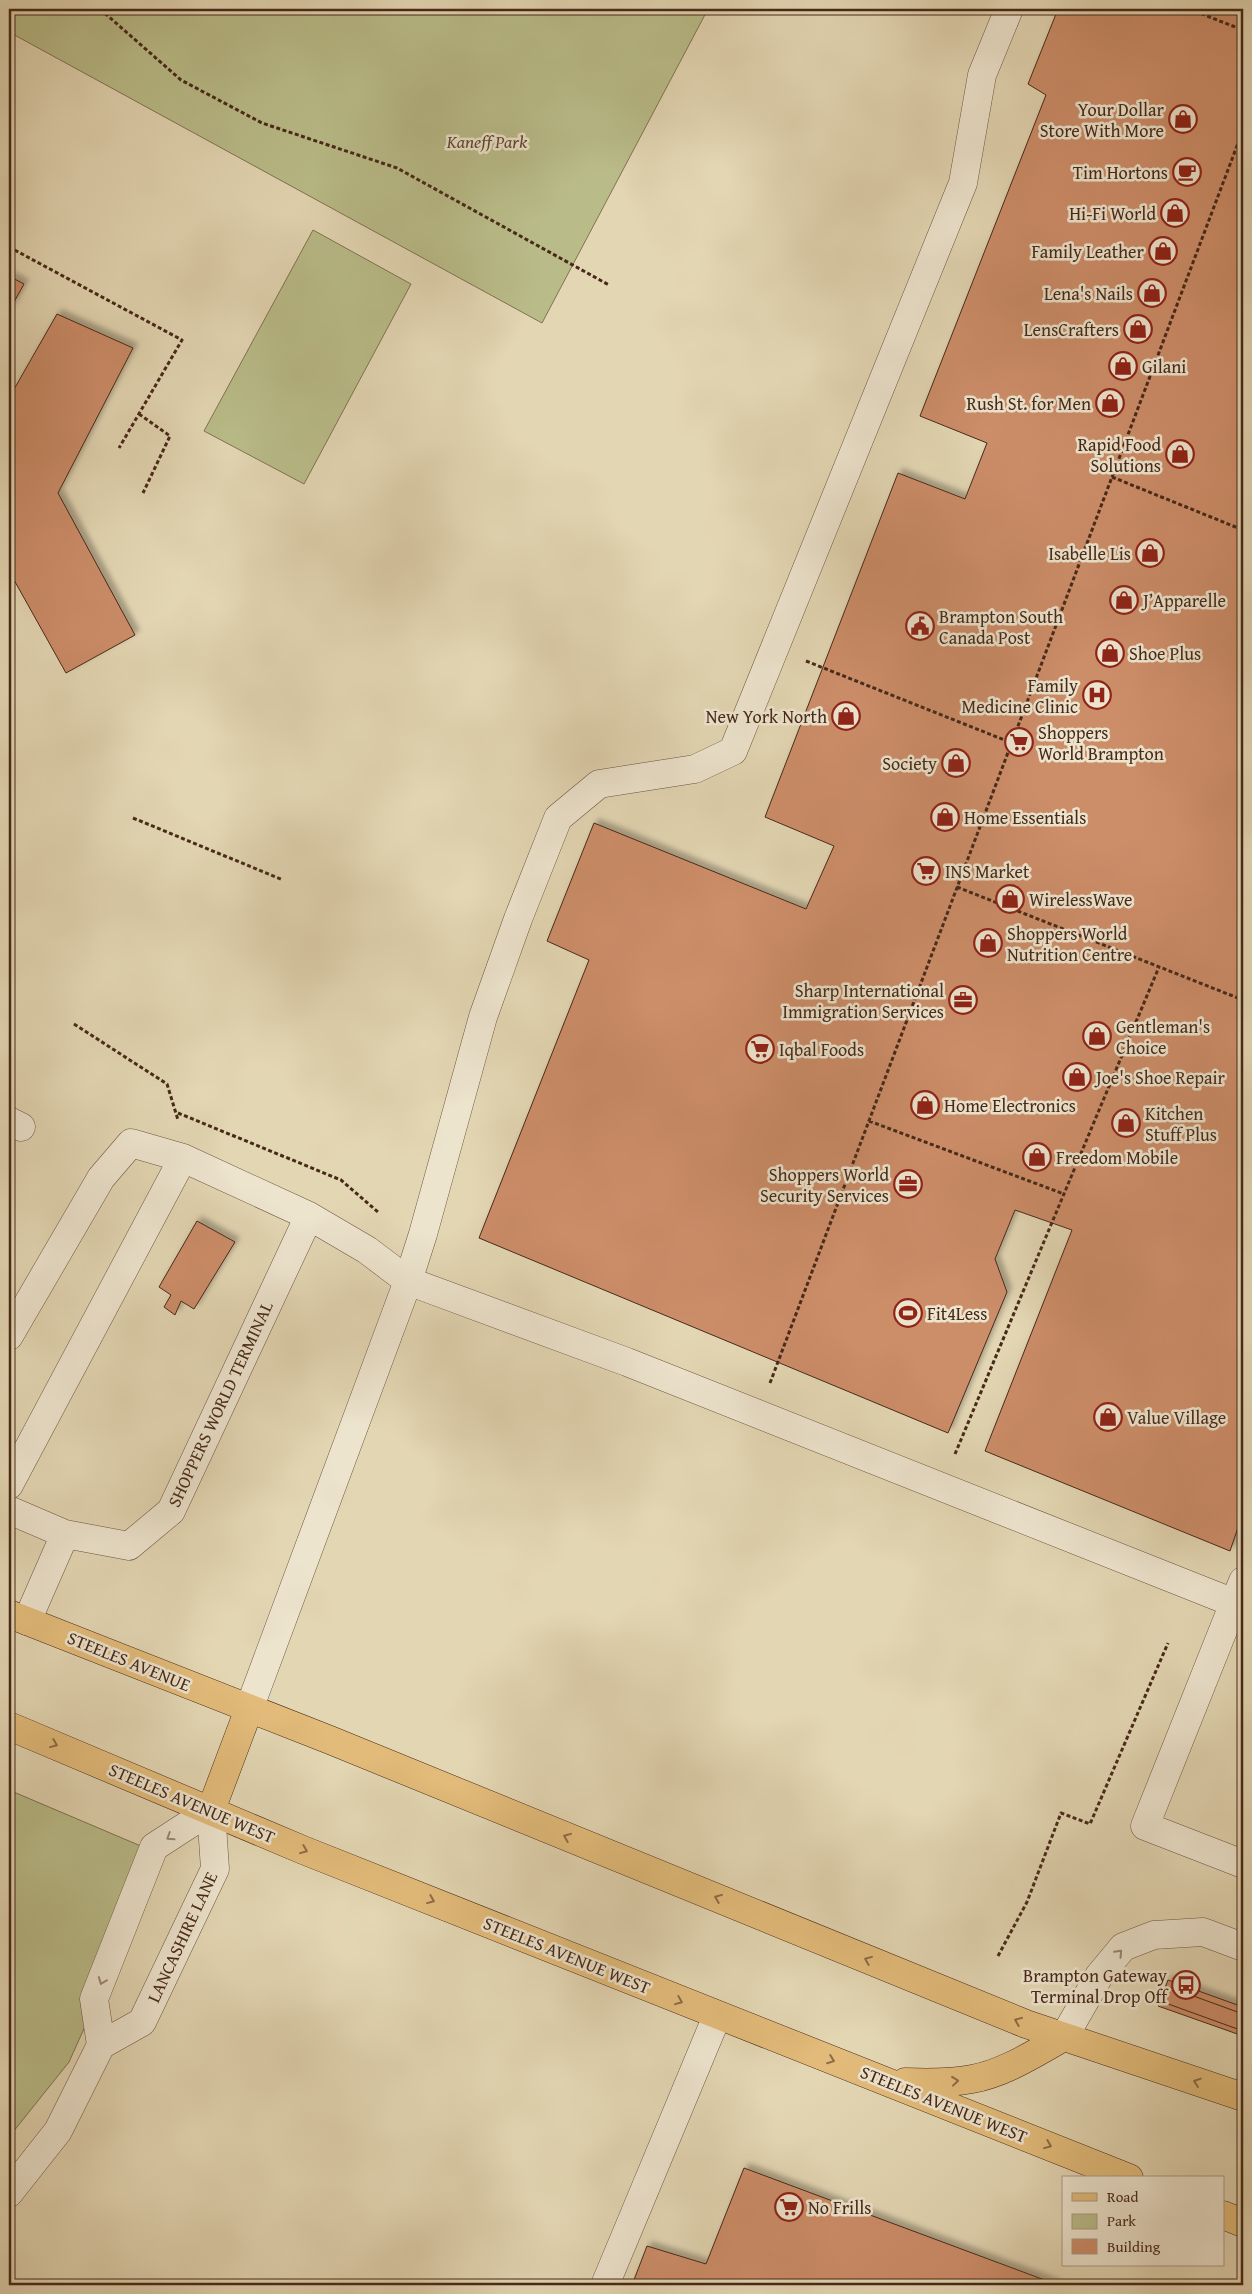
<svg xmlns="http://www.w3.org/2000/svg" width="1252" height="2294" viewBox="0 0 1252 2294" font-family="'Gentium Book Plus',serif">
<defs>
<filter id="shadow"><feDropShadow dx="4.5" dy="-4.5" stdDeviation="2.5" flood-color="#0004"/></filter>
</defs>
<rect width="100%" height="100%" fill="#e3d6b3"/>
<filter id="stains"><feTurbulence type="fractalNoise" baseFrequency=".004" numOctaves="4"/><feColorMatrix values="0 0 0 0 .2 0 0 0 0 .09 0 0 0 0 .02 0 0 0 .5 -.17"/></filter>
<radialGradient id="worn" r=".72"><stop offset=".6" stop-color="#630" stop-opacity="0"/><stop offset="1" stop-color="#630" stop-opacity=".3"/></radialGradient>
<path fill="#b9bc89" stroke="#807251" d="M 9,9 L 708,9 L 542,323 L 9,32 Z
M 313,230 L 411,284 L 304,484 L 204,431 Z
M 9,1790 L 162,1855 L 69,2062 L 9,2137 Z"/>
<path fill="#cc8d69" stroke="#472919" filter="url(#shadow)" d="M 1058,9 L 1243,9 L 1243,1513 L 1230,1551 L 985,1451 L 1072,1230 L 1015,1210 L 995,1259 L 1007,1292 L 948,1433 L 479,1238 L 589,960 L 547,941 L 594,823 L 806,909 L 834,846 L 765,817 L 898,473 L 965,499 L 987,443 L 920,416 L 1046,95 L 1028,84 Z
M 9,276 L 24,284 L 9,311 Z
M 57,314 L 133,348 L 58,493 L 135,635 L 66,673 L 9,571 L 9,398 Z
M 197,1221 L 235,1242 L 194,1309 L 181,1301 L 175,1315 L 164,1307 L 171,1295 L 159,1287 Z
M 1168,1980 L 1243,2007 L 1243,2031 L 1160,2001 Z
M 1166,1986 L 1243,2014 L 1243,2036 L 1158,2006 Z
M 744,2168 L 1058,2285 L 632,2285 L 647,2246 L 706,2264 Z"/>
<g fill="none" stroke-linecap="round" stroke-linejoin="round">
<defs>
<path id="minor" d="M 9,1121 L 21,1127
M 9,1336 L 101,1178 L 131,1143 L 183,1158 L 309,1216 L 367,1250 L 408,1281 L 627,1362 L 1234,1603 L 1145,1826 L 1243,1864
M 9,1485 L 183,1158
M 9,1510 L 65,1534 L 129,1546 L 171,1511 L 309,1216
M 1234,1603 L 1243,1581
M 27,1621 L 65,1534
M 249,1709 L 408,1281 L 423,1234 L 483,1017 L 518,919 L 558,818 L 599,784 L 695,769 L 733,751 L 963,183 L 982,75 L 1009,9
M 1064,2037 L 1099,1976 L 1123,1947 L 1154,1935 L 1203,1932 L 1243,1947
M 9,2193 L 58,2131 L 101,2045 L 142,2022 L 215,1869 L 211,1810 L 154,1847 L 94,1999 L 101,2045
M 605,2285 L 717,2016"/>
<path id="major" d="M 9,1614 L 330,1740 L 1026,2024 L 1243,2097
M 9,1726 L 303,1850 L 1129,2178
M 211,1810 L 249,1709
M 905,2082 C 927,2083 950,2083 972,2079 C 1005,2073 1035,2053 1064,2037
M 1223,2215 L 1243,2223"/>
</defs>
<use href="#minor" stroke="#6e5440" stroke-width="29"/>
<use href="#major" stroke="#472919" stroke-width="29"/>
<path stroke="#472919" stroke-width="3" stroke-dasharray="4 2.5" stroke-linecap="butt" d="M 100,9 L 181,80 L 262,123 L 397,168 L 609,285
M 1189,9 L 1243,30
M 9,247 L 182,340 L 119,448
M 139,414 L 170,436 L 143,493
M 1112,477 L 1243,530
M 806,661 L 1012,743
M 133,818 L 283,880
M 957,887 L 1243,1000
M 74,1024 L 167,1084 L 178,1120
M 178,1113 L 341,1180 L 378,1212
M 869,1121 L 1064,1194
M 770,1383 L 1243,130
M 955,1454 L 1159,967
M 998,1956 L 1027,1902 L 1061,1813 L 1090,1824 L 1168,1643"/>
<use href="#minor" stroke="#ede4ce" stroke-width="28"/>
<use href="#major" stroke="#e2bb7a" stroke-width="28"/>
</g>
<defs><path id="oneway-chevron" d="M-2-3.5L2.5 0L-2 3.5" fill="none" stroke-width="1.6" stroke-linecap="round" stroke-linejoin="round" transform="scale(1.25)"/></defs>
<g stroke="#8d6b45">
<use href="#oneway-chevron" transform="translate(54 1744) rotate(22)"/>
<use href="#oneway-chevron" transform="translate(567 1837) rotate(-158)"/>
<use href="#oneway-chevron" transform="translate(304 1850) rotate(22)"/>
<use href="#oneway-chevron" transform="translate(718 1898) rotate(-158)"/>
<use href="#oneway-chevron" transform="translate(431 1900) rotate(22)"/>
<use href="#oneway-chevron" transform="translate(868 1960) rotate(-158)"/>
<use href="#oneway-chevron" transform="translate(679 2001) rotate(22)"/>
<use href="#oneway-chevron" transform="translate(1018 2021) rotate(-158)"/>
<use href="#oneway-chevron" transform="translate(831 2060) rotate(21)"/>
<use href="#oneway-chevron" transform="translate(955 2081) rotate(-6)"/>
<use href="#oneway-chevron" transform="translate(1197 2082) rotate(-161)"/>
<use href="#oneway-chevron" transform="translate(1048 2145) rotate(22)"/>
</g>
<g stroke="#9a8674">
<use href="#oneway-chevron" transform="translate(170 1837) rotate(147)"/>
<use href="#oneway-chevron" transform="translate(1119 1953) rotate(-47)"/>
<use href="#oneway-chevron" transform="translate(102 1981) rotate(111)"/>
</g>
<defs>
<symbol id="shop-ring" viewBox="-11 -11 22 22"><circle r="9.5" fill="#ede4ce" stroke="#8f2418" stroke-width="1.5"/><path d="M-5-2.5h2.3a2.7 3.5 0 0 1 5.4 0H5L5.5 6h-11ZM-1.5-2.5h3a1.5 2.3 0 0 0-3 0Z" fill="#8f2418"/></symbol>
<symbol id="cafe-ring" viewBox="-11 -11 22 22"><circle r="9.5" fill="#ede4ce" stroke="#8f2418" stroke-width="1.5"/><path d="M-5.5-4.5H6V0H3Q3 3.5 0 3.5H-2.5Q-5.5 3.5-5.5 0ZM3-3.2v2h1.7v-2ZM-6 4.5H4V6H-6Z" fill="#8f2418"/></symbol>
<symbol id="civic-ring" viewBox="-11 -11 22 22"><circle r="9.5" fill="#ede4ce" stroke="#8f2418" stroke-width="1.5"/><path d="M-.6-6.5H3V-4.5H.6V-3L4-1V1h2V6H-6V1h2V-1L-.6-3ZM-1.2 2.5V6h2.4V2.5Z" fill="#8f2418"/></symbol>
<symbol id="hospital-ring" viewBox="-11 -11 22 22"><circle r="9.5" fill="#ede4ce" stroke="#8f2418" stroke-width="1.5"/><path d="M-5-5h3v3.5h4V-5h3V5h-3V1.5h-4V5h-3Z" fill="#8f2418"/></symbol>
<symbol id="supermarket-ring" viewBox="-11 -11 22 22"><circle r="9.5" fill="#ede4ce" stroke="#8f2418" stroke-width="1.5"/><path d="M-6-5.5h2.5l.6 2H6L4.5 2H-2.5L-4.4-4H-6ZM-1.5 3.2a1.3 1.3 0 1 0 .1 0ZM3 3.2a1.3 1.3 0 1 0 .1 0Z" fill="#8f2418"/></symbol>
<symbol id="office-ring" viewBox="-11 -11 22 22"><circle r="9.5" fill="#ede4ce" stroke="#8f2418" stroke-width="1.5"/><path d="M-6-3h4V-5.5h4V-3h4V5H-6ZM-1-4.5V-3h2v-1.5ZM-6 0V1H6V0Z" fill="#8f2418"/></symbol>
<symbol id="stadium-ring" viewBox="-11 -11 22 22"><circle r="9.5" fill="#ede4ce" stroke="#8f2418" stroke-width="1.5"/><path d="M0-5a6.5 5 0 1 0 0 10a6.5 5 0 1 0 0-10ZM-3.5-1.8h7v3.6h-7Z" fill="#8f2418"/></symbol>
<symbol id="bus-ring" viewBox="-11 -11 22 22"><circle r="9.5" fill="#ede4ce" stroke="#8f2418" stroke-width="1.5"/><path d="M-5-6H5V4H4V6H2V4H-2V6H-4V4H-5ZM-3.5-4V0h7V-4ZM-3.5 1.2v1.5H-2V1.2ZM2 1.2v1.5H3.5V1.2Z" fill="#8f2418"/></symbol>
</defs>
<g fill-rule="evenodd">
<use href="#shop-ring" x="1167" y="103" width="32" height="32"/>
<use href="#cafe-ring" x="1171" y="156" width="32" height="32"/>
<use href="#shop-ring" x="1159" y="197" width="32" height="32"/>
<use href="#shop-ring" x="1147" y="235" width="32" height="32"/>
<use href="#shop-ring" x="1136" y="277" width="32" height="32"/>
<use href="#shop-ring" x="1122" y="313" width="32" height="32"/>
<use href="#shop-ring" x="1107" y="350" width="32" height="32"/>
<use href="#shop-ring" x="1094" y="387" width="32" height="32"/>
<use href="#shop-ring" x="1164" y="438" width="32" height="32"/>
<use href="#shop-ring" x="1134" y="537" width="32" height="32"/>
<use href="#shop-ring" x="1108" y="584" width="32" height="32"/>
<use href="#civic-ring" x="904" y="610" width="32" height="32"/>
<use href="#shop-ring" x="1094" y="637" width="32" height="32"/>
<use href="#hospital-ring" x="1081" y="679" width="32" height="32"/>
<use href="#shop-ring" x="830" y="700" width="32" height="32"/>
<use href="#supermarket-ring" x="1003" y="726" width="32" height="32"/>
<use href="#shop-ring" x="940" y="747" width="32" height="32"/>
<use href="#shop-ring" x="929" y="801" width="32" height="32"/>
<use href="#supermarket-ring" x="910" y="855" width="32" height="32"/>
<use href="#shop-ring" x="994" y="883" width="32" height="32"/>
<use href="#shop-ring" x="972" y="927" width="32" height="32"/>
<use href="#office-ring" x="947" y="984" width="32" height="32"/>
<use href="#shop-ring" x="1081" y="1020" width="32" height="32"/>
<use href="#supermarket-ring" x="744" y="1033" width="32" height="32"/>
<use href="#shop-ring" x="1061" y="1061" width="32" height="32"/>
<use href="#shop-ring" x="909" y="1089" width="32" height="32"/>
<use href="#shop-ring" x="1110" y="1107" width="32" height="32"/>
<use href="#shop-ring" x="1021" y="1141" width="32" height="32"/>
<use href="#office-ring" x="892" y="1168" width="32" height="32"/>
<use href="#stadium-ring" x="892" y="1297" width="32" height="32"/>
<use href="#shop-ring" x="1092" y="1401" width="32" height="32"/>
<use href="#bus-ring" x="1170" y="1969" width="32" height="32"/>
<use href="#supermarket-ring" x="773" y="2191" width="32" height="32"/>
</g>
<g text-anchor="middle" dominant-baseline="central" stroke-width="5" stroke-linejoin="round" paint-order="stroke">
<g font-size="18" fill="#472919" stroke="#ede4ce" text-anchor="start">
<text x="1164" y="109" text-anchor="end">Your Dollar<tspan x="1164" dy="21">Store With More</tspan></text>
<text x="1168" y="172" text-anchor="end">Tim Hortons</text>
<text x="1156" y="213" text-anchor="end">Hi-Fi World</text>
<text x="1144" y="251" text-anchor="end">Family Leather</text>
<text x="1133" y="293" text-anchor="end">Lena's Nails</text>
<text x="1119" y="329" text-anchor="end">LensCrafters</text>
<text x="1142" y="366">Gilani</text>
<text x="1091" y="403" text-anchor="end">Rush St. for Men</text>
<text x="1161" y="444" text-anchor="end">Rapid Food<tspan x="1161" dy="21">Solutions</tspan></text>
<text x="1131" y="553" text-anchor="end">Isabelle Lis</text>
<text x="1143" y="600">J’Apparelle</text>
<text x="939" y="616">Brampton South<tspan x="939" dy="21">Canada Post</tspan></text>
<text x="1129" y="653">Shoe Plus</text>
<text x="1078" y="685" text-anchor="end">Family<tspan x="1078" dy="21">Medicine Clinic</tspan></text>
<text x="827" y="716" text-anchor="end">New York North</text>
<text x="1038" y="732">Shoppers<tspan x="1038" dy="21">World Brampton</tspan></text>
<text x="937" y="763" text-anchor="end">Society</text>
<text x="964" y="817">Home Essentials</text>
<text x="945" y="871">INS Market</text>
<text x="1029" y="899">WirelessWave</text>
<text x="1007" y="933">Shoppers World<tspan x="1007" dy="21">Nutrition Centre</tspan></text>
<text x="944" y="990" text-anchor="end">Sharp International<tspan x="944" dy="21">Immigration Services</tspan></text>
<text x="1116" y="1026">Gentleman's<tspan x="1116" dy="21">Choice</tspan></text>
<text x="779" y="1049">Iqbal Foods</text>
<text x="1096" y="1077">Joe's Shoe Repair</text>
<text x="944" y="1105">Home Electronics</text>
<text x="1145" y="1113">Kitchen<tspan x="1145" dy="21">Stuff Plus</tspan></text>
<text x="1056" y="1157">Freedom Mobile</text>
<text x="889" y="1174" text-anchor="end">Shoppers World<tspan x="889" dy="21">Security Services</tspan></text>
<text x="927" y="1313">Fit4Less</text>
<text x="1127" y="1417">Value Village</text>
<text x="1167" y="1975" text-anchor="end">Brampton Gateway<tspan x="1167" dy="21">Terminal Drop Off</tspan></text>
<text x="808" y="2207">No Frills</text>
</g>
<g font-size="18" font-style="italic" fill="#5e462f" stroke="#ede4ce">
<text x="487" y="141">Kaneff Park</text>
</g>
<g font-size="18" fill="#472919" stroke="#ede4ce">
<text transform="translate(220 1404) rotate(-65)">SHOPPERS WORLD TERMINAL</text>
<text transform="translate(129 1661) rotate(22)">STEELES AVENUE</text>
<text transform="translate(192 1803) rotate(23)">STEELES AVENUE WEST</text>
<text transform="translate(182 1937) rotate(-65)">LANCASHIRE LANE</text>
<text transform="translate(567 1955) rotate(22)">STEELES AVENUE WEST</text>
<text transform="translate(944 2104) rotate(22)">STEELES AVENUE WEST</text>
</g>
</g>
<rect width="1252" height="2294" fill="none" stroke="#e3d6b3" stroke-width="30"/>
<rect x="10" y="10" width="1232" height="2274" fill="none" stroke="#472919" stroke-width="2.5"/>
<rect x="15" y="15" width="1222" height="2264" fill="none" stroke="#472919"/>
<rect x="1062" y="2176" width="162" height="90" fill="#ede4ce" stroke="#ab9986"/>
<rect x="1072" y="2193" width="25" height="8" fill="#e2bb7a" stroke="#ab9986"/>
<text x="1107" y="2202" font-size="15" fill="#472919">Road</text>
<rect x="1072" y="2214" width="25" height="15" fill="#b9bc89" stroke="#ab9986"/>
<text x="1107" y="2226" font-size="15" fill="#472919">Park</text>
<rect x="1072" y="2239" width="25" height="15" fill="#cc8d69" stroke="#ab9986"/>
<text x="1107" y="2252" font-size="15" fill="#472919">Building</text>
<rect width="100%" height="100%" filter="url(#stains)"/>
<rect width="100%" height="100%" fill="url(#worn)"/>
</svg>
